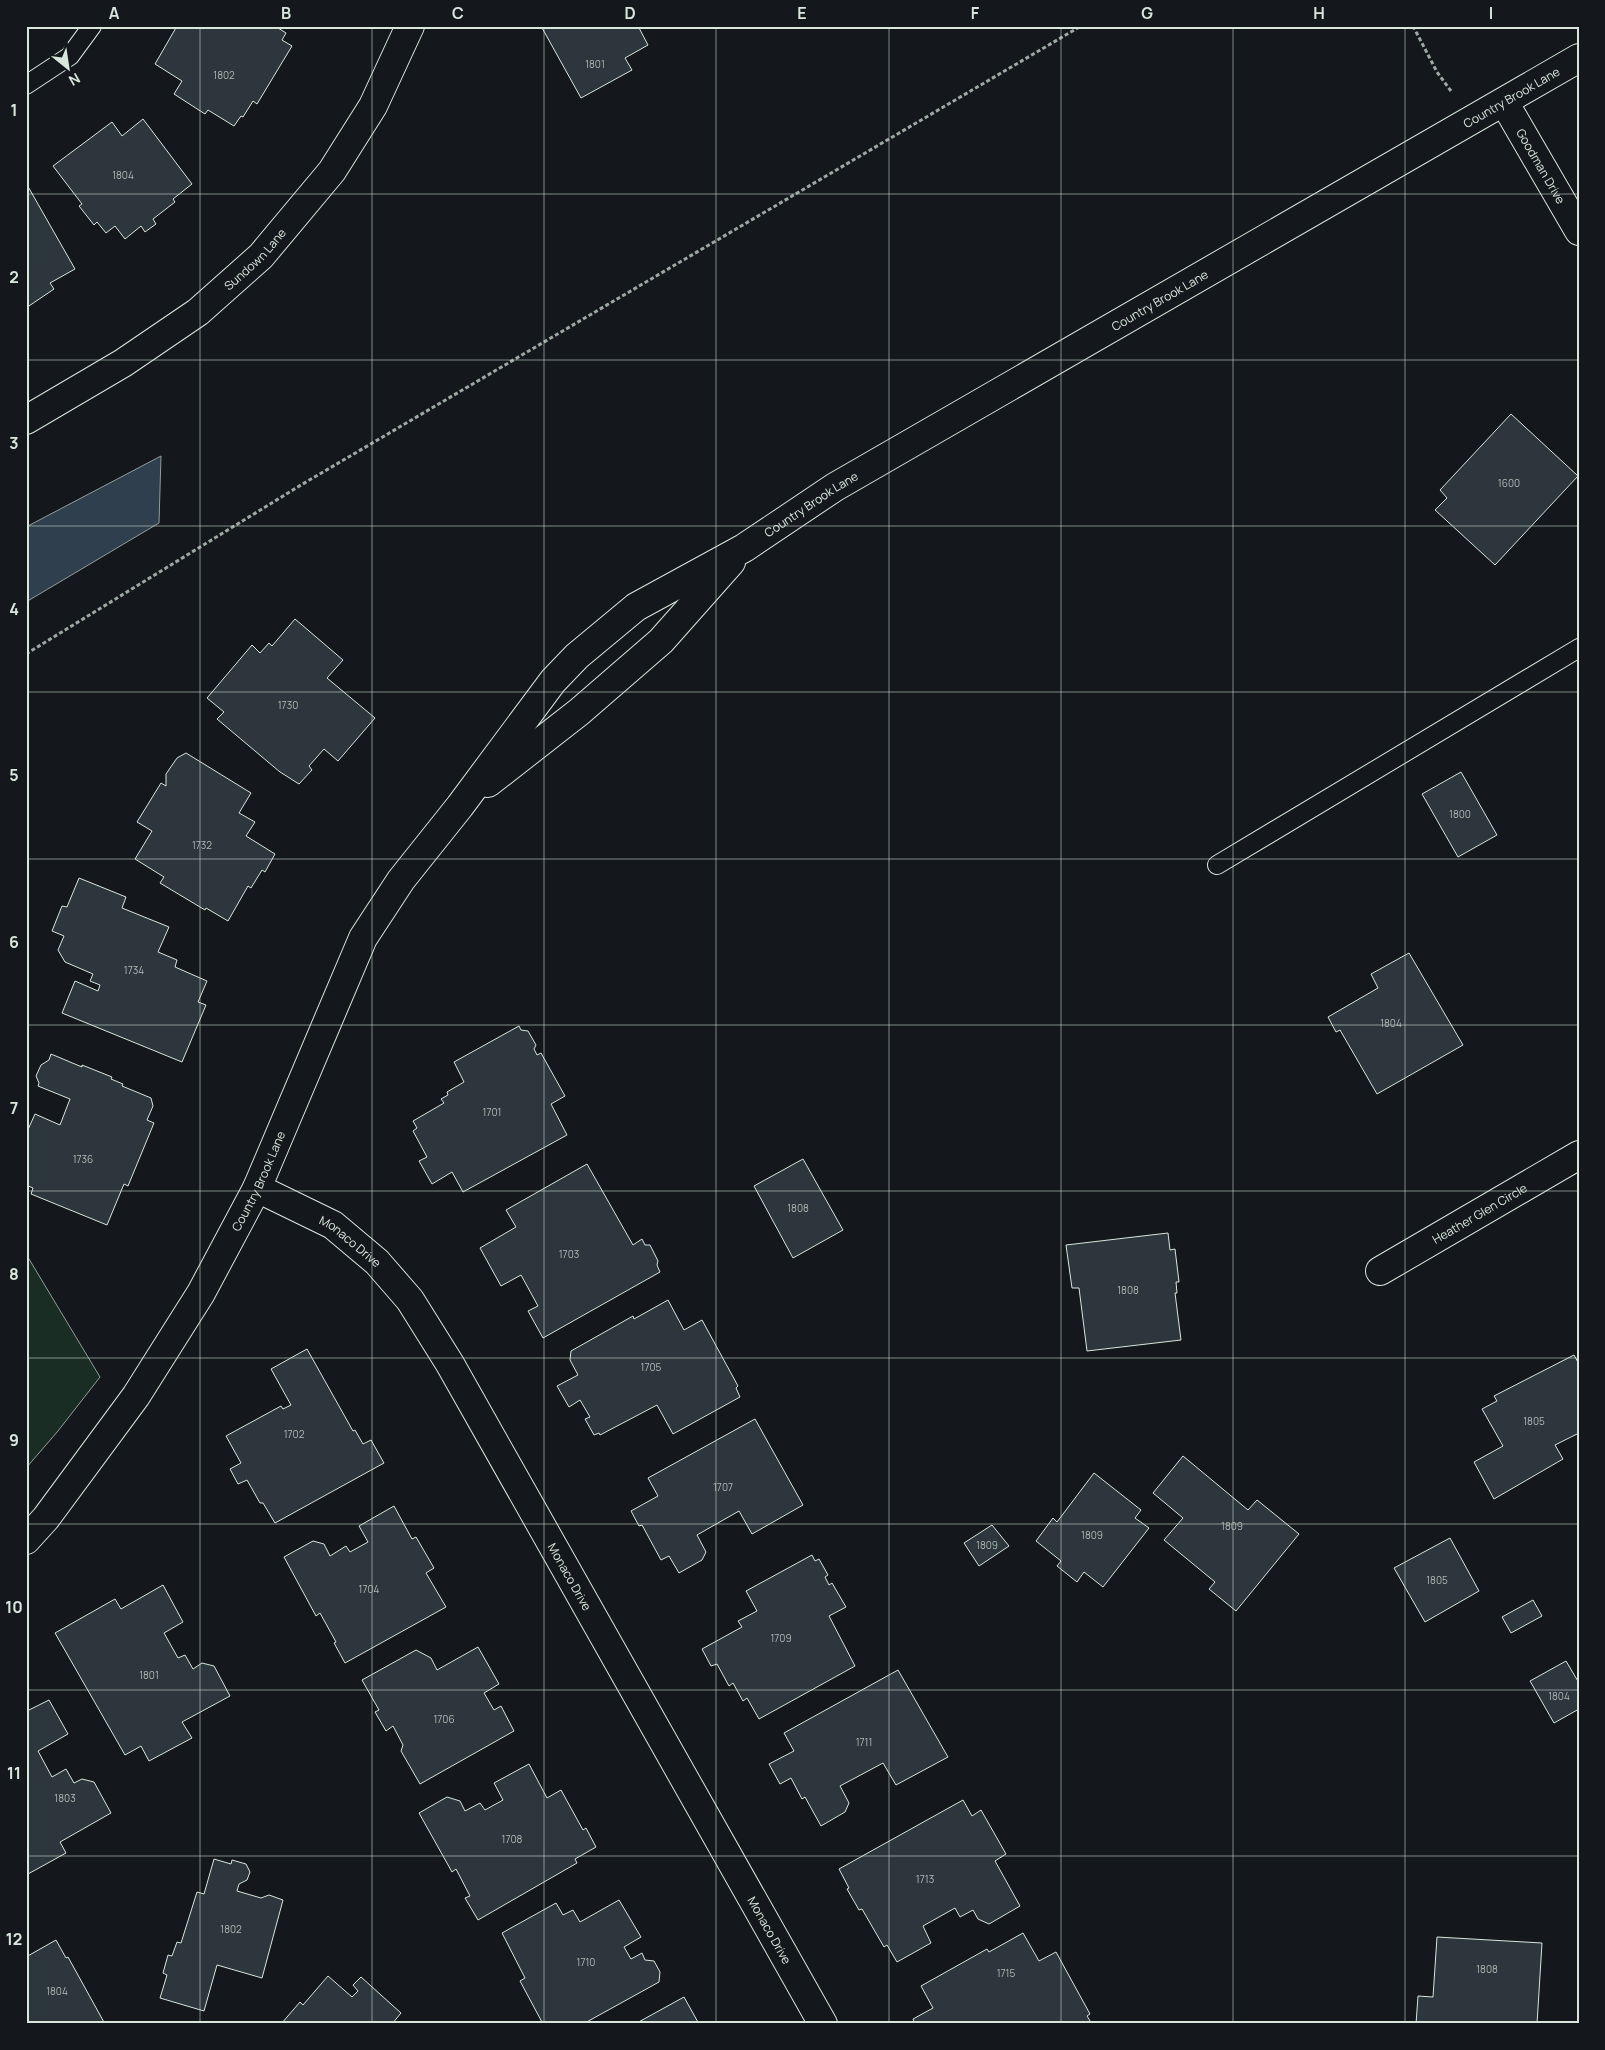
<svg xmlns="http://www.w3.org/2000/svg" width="1605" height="2050" viewBox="0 0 1605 2050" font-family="Manrope,sans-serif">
<rect width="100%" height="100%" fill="#14181c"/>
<path fill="#1a2d24" stroke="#939e99" d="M 26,1254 L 100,1377 L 58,1431 L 26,1468 Z"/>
<path fill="#2f3f4d" stroke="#939e99" d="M 161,456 L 159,523 L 26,602 L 26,527 Z"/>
<path fill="#2c363c" stroke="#d8e6dc" d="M 177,26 L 275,26 L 286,33 L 282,40 L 292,46 L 257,104 L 253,101 L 243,117 L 241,116 L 234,126 L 208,110 L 205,114 L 174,94 L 182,81 L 155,64 Z
M 541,26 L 638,26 L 648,45 L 625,58 L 632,70 L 581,98 Z
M 143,119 L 192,184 L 173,199 L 175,202 L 153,219 L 156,224 L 145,232 L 141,226 L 125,239 L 115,226 L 106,233 L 97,222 L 94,225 L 79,206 L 82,204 L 53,166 L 112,122 L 122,136 Z
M 26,183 L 75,269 L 50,283 L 54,289 L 26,308 Z
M 1511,414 L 1578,476 L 1495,565 L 1435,510 L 1447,498 L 1440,490 Z
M 295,619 L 343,660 L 327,678 L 375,718 L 338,761 L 324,749 L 309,766 L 312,770 L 299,784 L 280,772 L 217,719 L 224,712 L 207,698 L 252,645 L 260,653 L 269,643 L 272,646 Z
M 186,753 L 251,793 L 239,813 L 255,822 L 246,836 L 275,854 L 265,872 L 262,870 L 251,888 L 248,886 L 228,921 L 206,908 L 205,910 L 160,883 L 164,877 L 135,859 L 152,831 L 137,822 L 161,783 L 166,786 L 166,774 L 177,758 Z
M 1461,772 L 1497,835 L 1458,857 L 1422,794 Z
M 79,878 L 126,897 L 122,908 L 169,927 L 158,952 L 177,960 L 175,967 L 207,981 L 198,1002 L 206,1005 L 182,1062 L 62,1013 L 75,981 L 98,991 L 100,985 L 90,981 L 93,974 L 65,962 L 58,950 L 64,936 L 52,931 L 62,906 L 67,907 Z
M 1409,953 L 1463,1045 L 1377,1094 L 1340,1030 L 1336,1032 L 1328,1017 L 1378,988 L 1371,974 Z
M 519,1026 L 521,1030 L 528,1031 L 536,1045 L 534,1049 L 537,1055 L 541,1053 L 565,1096 L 551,1104 L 567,1135 L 463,1192 L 452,1172 L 432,1184 L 419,1161 L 427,1157 L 413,1131 L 417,1128 L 413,1121 L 444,1103 L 441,1099 L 448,1095 L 447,1092 L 464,1082 L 454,1062 Z
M 51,1054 L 82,1067 L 82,1065 L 112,1077 L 111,1079 L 123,1084 L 122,1086 L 151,1098 L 153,1106 L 147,1120 L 154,1123 L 128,1186 L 124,1184 L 107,1225 L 31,1194 L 33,1188 L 26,1185 L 26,1134 L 35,1114 L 60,1125 L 70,1099 L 38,1086 L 39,1083 L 36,1076 L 41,1065 L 49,1060 Z
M 803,1159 L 843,1230 L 793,1258 L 754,1186 Z
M 587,1164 L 633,1245 L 642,1239 L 645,1245 L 650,1245 L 658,1261 L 657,1265 L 660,1272 L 543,1338 L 528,1311 L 538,1306 L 521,1275 L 501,1286 L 480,1248 L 516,1227 L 506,1210 Z
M 1168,1233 L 1170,1250 L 1175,1249 L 1179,1282 L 1176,1282 L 1177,1293 L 1175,1293 L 1181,1340 L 1087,1351 L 1079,1288 L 1072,1288 L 1066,1245 Z
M 668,1300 L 684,1330 L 702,1320 L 738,1386 L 736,1388 L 740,1397 L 673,1434 L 657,1405 L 600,1435 L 599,1433 L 594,1435 L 585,1419 L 590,1417 L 580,1400 L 569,1407 L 557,1386 L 578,1375 L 570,1360 L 571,1351 L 633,1316 L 634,1319 Z
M 307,1349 L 353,1431 L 355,1430 L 363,1444 L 371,1440 L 384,1463 L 275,1523 L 263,1503 L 260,1503 L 247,1480 L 238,1484 L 230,1469 L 241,1463 L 226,1436 L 281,1406 L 283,1409 L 291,1405 L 271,1369 Z
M 1574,1355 L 1579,1364 L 1579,1433 L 1555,1445 L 1563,1459 L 1494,1499 L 1474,1462 L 1503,1446 L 1482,1409 L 1497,1401 L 1494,1396 Z
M 755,1419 L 803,1505 L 752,1534 L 739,1511 L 697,1535 L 706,1552 L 702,1560 L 679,1573 L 669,1556 L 661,1560 L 642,1525 L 639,1526 L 631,1511 L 658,1496 L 648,1478 Z
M 1183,1456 L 1248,1510 L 1257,1500 L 1299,1534 L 1236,1611 L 1209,1589 L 1215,1582 L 1164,1540 L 1183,1518 L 1153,1493 Z
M 1094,1473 L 1141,1510 L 1135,1518 L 1149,1528 L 1103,1587 L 1084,1572 L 1077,1582 L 1057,1566 L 1061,1561 L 1036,1541 L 1053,1518 L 1057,1522 Z
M 394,1506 L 412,1539 L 416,1537 L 434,1568 L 426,1573 L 446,1607 L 345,1663 L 334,1643 L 336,1642 L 320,1613 L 316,1616 L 284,1557 L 313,1541 L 324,1544 L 330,1556 L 346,1546 L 350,1552 L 368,1542 L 359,1526 Z
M 992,1525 L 1009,1546 L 979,1566 L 964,1543 Z
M 1450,1538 L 1479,1591 L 1425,1622 L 1394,1568 Z
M 812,1555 L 815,1561 L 819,1559 L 828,1575 L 825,1577 L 829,1585 L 832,1583 L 846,1607 L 829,1616 L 855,1666 L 759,1719 L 747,1698 L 743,1701 L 733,1683 L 729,1686 L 717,1664 L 711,1666 L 702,1649 L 742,1627 L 738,1621 L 757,1611 L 746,1591 Z
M 163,1585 L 183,1622 L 164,1633 L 178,1658 L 185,1655 L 193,1669 L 202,1663 L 214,1666 L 230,1696 L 182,1722 L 192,1738 L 149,1761 L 141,1746 L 125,1755 L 55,1633 L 115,1599 L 121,1609 Z
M 1533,1600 L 1542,1616 L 1511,1633 L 1502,1617 Z
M 478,1647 L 499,1684 L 484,1693 L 494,1710 L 501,1706 L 514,1731 L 420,1784 L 401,1751 L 403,1745 L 393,1726 L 386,1731 L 375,1712 L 379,1710 L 362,1680 L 416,1650 L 431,1658 L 437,1670 Z
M 1566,1661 L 1579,1683 L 1579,1709 L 1554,1723 L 1530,1681 Z
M 898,1670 L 948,1757 L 896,1785 L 883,1763 L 840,1786 L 849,1803 L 845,1812 L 821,1826 L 805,1797 L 802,1799 L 791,1778 L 780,1784 L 769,1764 L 794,1751 L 784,1733 Z
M 49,1700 L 68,1734 L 38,1751 L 52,1777 L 66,1769 L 74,1783 L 82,1779 L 94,1782 L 111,1813 L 60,1842 L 66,1853 L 28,1874 L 26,1871 L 26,1709 L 27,1711 Z
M 529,1764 L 547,1798 L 561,1790 L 583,1830 L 586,1828 L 596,1847 L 575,1859 L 577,1863 L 478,1920 L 465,1898 L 470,1896 L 456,1869 L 452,1872 L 419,1813 L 447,1797 L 460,1801 L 465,1811 L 480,1803 L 485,1810 L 503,1800 L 494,1783 Z
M 963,1800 L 972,1816 L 981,1810 L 1006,1854 L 995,1861 L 1020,1906 L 989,1924 L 978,1919 L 973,1910 L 960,1917 L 955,1908 L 923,1926 L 931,1943 L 897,1962 L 887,1945 L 884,1947 L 862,1909 L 859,1910 L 847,1889 L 849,1888 L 839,1869 Z
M 214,1859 L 231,1864 L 232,1860 L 246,1864 L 250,1872 L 247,1880 L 239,1884 L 237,1891 L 261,1898 L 269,1895 L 283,1900 L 262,1978 L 217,1965 L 204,2011 L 160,1998 L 167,1975 L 163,1973 L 168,1955 L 172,1956 L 177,1942 L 181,1943 L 197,1892 L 204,1894 Z
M 619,1900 L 641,1937 L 624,1947 L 631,1959 L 642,1953 L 645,1960 L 654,1961 L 660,1972 L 659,1982 L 583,2024 L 543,2024 L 520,1981 L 525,1978 L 502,1933 L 556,1903 L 563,1915 L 573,1910 L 580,1922 Z
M 1023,1933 L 1039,1961 L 1056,1952 L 1090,2014 L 1087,2016 L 1092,2024 L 915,2024 L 913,2019 L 933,2008 L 921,1986 L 987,1949 L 989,1952 Z
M 1437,1937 L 1542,1943 L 1537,2024 L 1416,2024 L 1418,1996 L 1433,1997 Z
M 56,1940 L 66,1958 L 68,1957 L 105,2024 L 26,2024 L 26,1957 Z
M 328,1976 L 352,1997 L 358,1991 L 353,1985 L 361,1977 L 401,2013 L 392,2024 L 281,2024 L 300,2002 L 303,2005 Z
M 684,1997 L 699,2024 L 635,2024 Z"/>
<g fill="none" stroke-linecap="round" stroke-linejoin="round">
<defs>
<path id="lane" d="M 26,85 L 70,56 L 92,26
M 1217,865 L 1579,648"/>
<g id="street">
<path id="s1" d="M 1504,102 L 1579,231"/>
<path id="s2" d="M 26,420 L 123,363 L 198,312 L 261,256 L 332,171 L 373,106 L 410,26"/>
<path id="s3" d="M 257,1188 L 333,1225 L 377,1262 L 410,1300 L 450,1364 L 823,2024"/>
<path id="s4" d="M 1380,1271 L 1579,1155"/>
</g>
<g id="secondary">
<path d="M 488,783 L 579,712 L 661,641 L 731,562"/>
<path id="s5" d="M 26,1540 L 46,1518 L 136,1396 L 201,1293 L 257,1188 L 363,938 L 401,880 L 460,806 L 553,681 L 577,656 L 636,607 L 744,548 L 835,487 L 1579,58"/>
</g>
</defs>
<use href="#lane" stroke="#d8e6dc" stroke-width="20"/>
<use href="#street" stroke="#d8e6dc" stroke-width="30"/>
<use href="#secondary" stroke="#d8e6dc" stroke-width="30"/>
<path stroke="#9da8a2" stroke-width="3" stroke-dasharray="4 2.5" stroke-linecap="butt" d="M 1413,26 L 1437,72 L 1451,91
M 26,654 L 301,485 L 1081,26"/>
<use href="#lane" stroke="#14181c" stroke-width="18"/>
<use href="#street" stroke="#14181c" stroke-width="28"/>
<use href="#secondary" stroke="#14181c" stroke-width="28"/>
</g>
<path fill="none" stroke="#d8e6dc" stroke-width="1" stroke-opacity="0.55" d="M 200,26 L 200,2024M 372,26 L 372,2024M 544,26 L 544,2024M 716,26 L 716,2024M 889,26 L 889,2024M 1061,26 L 1061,2024M 1233,26 L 1233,2024M 1405,26 L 1405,2024M 26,194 L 1579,194M 26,360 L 1579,360M 26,526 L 1579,526M 26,692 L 1579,692M 26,859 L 1579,859M 26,1025 L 1579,1025M 26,1191 L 1579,1191M 26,1358 L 1579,1358M 26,1524 L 1579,1524M 26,1690 L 1579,1690M 26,1856 L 1579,1856"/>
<g text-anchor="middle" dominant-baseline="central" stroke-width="4" stroke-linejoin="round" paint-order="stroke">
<g font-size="10" fill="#adbab4">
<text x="595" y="64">1801</text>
<text x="224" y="75">1802</text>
<text x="123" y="175">1804</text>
<text x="1509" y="483">1600</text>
<text x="288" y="705">1730</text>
<text x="1460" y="814">1800</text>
<text x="202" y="845">1732</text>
<text x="134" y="970">1734</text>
<text x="1391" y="1023">1804</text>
<text x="492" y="1112">1701</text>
<text x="83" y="1159">1736</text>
<text x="798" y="1208">1808</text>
<text x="569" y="1254">1703</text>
<text x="1128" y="1290">1808</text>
<text x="651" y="1367">1705</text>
<text x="1534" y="1421">1805</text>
<text x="294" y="1434">1702</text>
<text x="723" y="1487">1707</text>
<text x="1232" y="1526">1809</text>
<text x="1092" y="1535">1809</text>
<text x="987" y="1545">1809</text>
<text x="1437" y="1580">1805</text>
<text x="369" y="1589">1704</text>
<text x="781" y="1638">1709</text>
<text x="149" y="1675">1801</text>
<text x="1559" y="1696">1804</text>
<text x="444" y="1719">1706</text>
<text x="864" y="1742">1711</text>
<text x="65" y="1798">1803</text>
<text x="512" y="1839">1708</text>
<text x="925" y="1879">1713</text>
<text x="231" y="1929">1802</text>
<text x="586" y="1962">1710</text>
<text x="1487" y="1969">1808</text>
<text x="1006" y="1973">1715</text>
<text x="57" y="1991">1804</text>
</g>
<g font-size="12" fill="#d8e6dc" stroke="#14181c">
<text stroke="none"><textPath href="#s5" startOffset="2138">Country Brook Lane</textPath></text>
<text stroke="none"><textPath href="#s1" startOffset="74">Goodman Drive</textPath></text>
<text stroke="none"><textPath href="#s2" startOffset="281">Sundown Lane</textPath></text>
<text stroke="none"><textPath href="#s5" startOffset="1732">Country Brook Lane</textPath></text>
<text stroke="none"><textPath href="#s5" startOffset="1328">Country Brook Lane</textPath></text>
<text stroke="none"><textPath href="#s5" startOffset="429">Country Brook Lane</textPath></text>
<text stroke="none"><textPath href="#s4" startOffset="115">Heather Glen Circle</textPath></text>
<text stroke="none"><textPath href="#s3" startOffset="108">Monaco Drive</textPath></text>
<text stroke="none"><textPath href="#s3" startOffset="512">Monaco Drive</textPath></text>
<text stroke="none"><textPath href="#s3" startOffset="918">Monaco Drive</textPath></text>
</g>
</g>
<rect width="1605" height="2050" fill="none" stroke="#14181c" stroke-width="55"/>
<g transform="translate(68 68) rotate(150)" stroke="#14181c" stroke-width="4" paint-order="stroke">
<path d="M0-4L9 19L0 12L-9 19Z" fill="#d8e6dc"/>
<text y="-8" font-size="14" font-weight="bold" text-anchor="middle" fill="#d8e6dc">N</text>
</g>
<rect x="28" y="28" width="1550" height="1994" fill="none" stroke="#d8e6dc" stroke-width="2"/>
<g font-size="16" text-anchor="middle" font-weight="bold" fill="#d8e6dc">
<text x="114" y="19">A</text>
<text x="286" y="19">B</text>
<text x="458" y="19">C</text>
<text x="630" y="19">D</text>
<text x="802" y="19">E</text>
<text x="975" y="19">F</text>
<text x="1147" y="19">G</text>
<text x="1319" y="19">H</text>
<text x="1491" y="19">I</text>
<text x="14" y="116">1</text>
<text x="14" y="283">2</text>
<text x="14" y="449">3</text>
<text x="14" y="615">4</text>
<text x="14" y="781">5</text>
<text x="14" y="948">6</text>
<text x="14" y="1114">7</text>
<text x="14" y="1280">8</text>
<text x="14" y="1446">9</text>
<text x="14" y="1613">10</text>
<text x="14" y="1779">11</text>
<text x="14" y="1945">12</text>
</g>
</svg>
